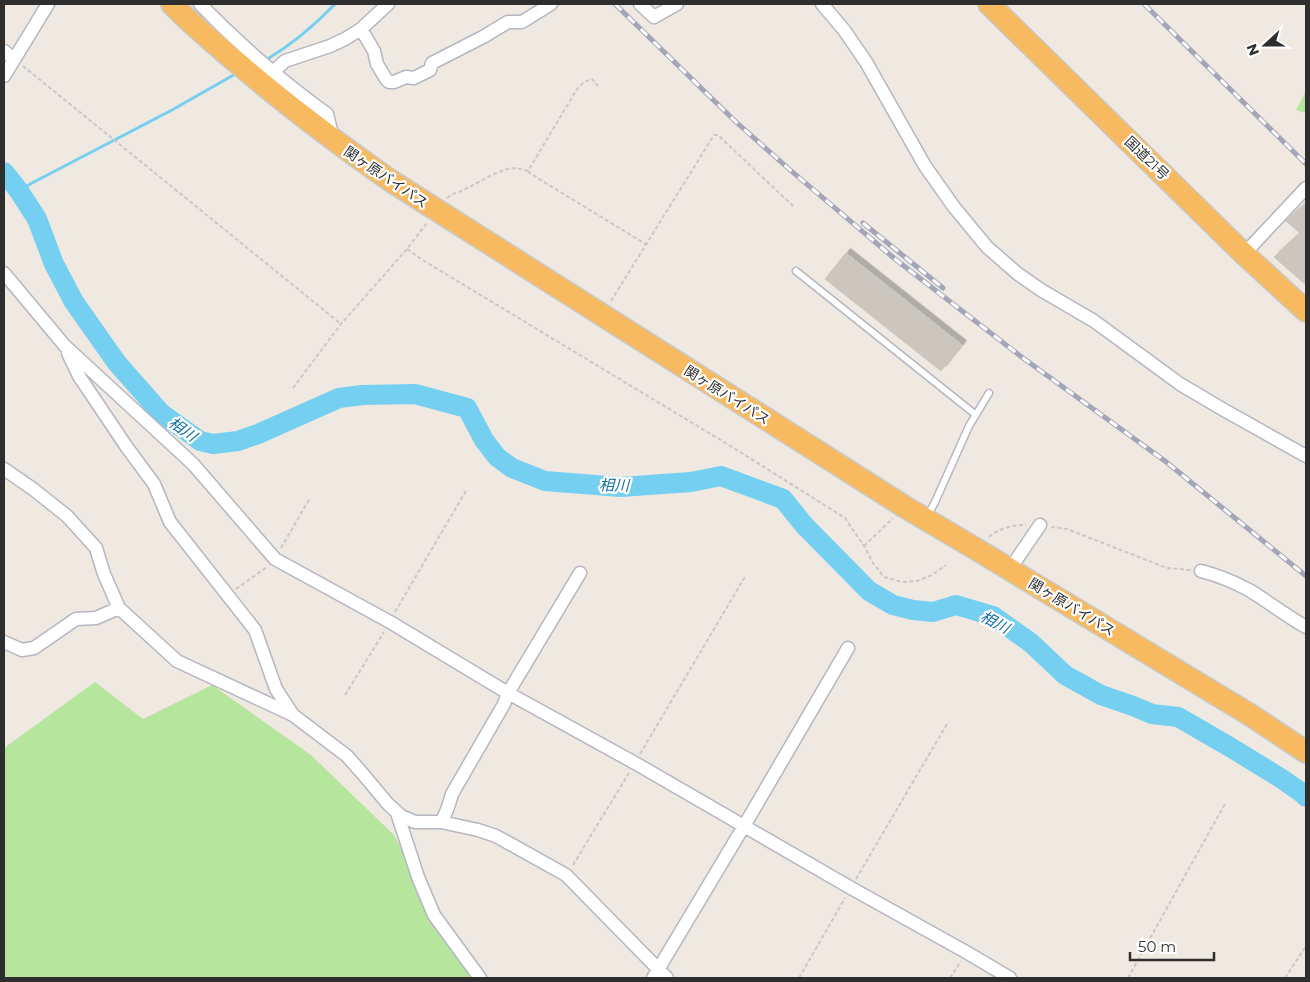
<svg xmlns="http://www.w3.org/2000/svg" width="1310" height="982" viewBox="0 0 1310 982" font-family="Montserrat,'Noto Sans JP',sans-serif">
<defs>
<filter id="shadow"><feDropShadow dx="4.5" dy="-4.5" stdDeviation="0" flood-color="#0004"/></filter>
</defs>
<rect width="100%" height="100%" fill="#efe9e1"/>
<path fill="#b6e59e" d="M 1306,91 L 1306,113 L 1296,110 Z
M 95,682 L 143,719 L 212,685 L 311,755 L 394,835 L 470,978 L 4,978 L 4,748 Z"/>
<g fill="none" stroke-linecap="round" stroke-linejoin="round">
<path stroke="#75cff0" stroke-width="3" d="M 266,60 C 291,45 315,25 335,4
M 19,191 L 32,183 L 172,110 L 237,73"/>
<path stroke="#75cff0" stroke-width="20" d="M 4,172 L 19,191 L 37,219 L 54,264 L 74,302 L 93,329 L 117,363 L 161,413 L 200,441 L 213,444 L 238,441 L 258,434 L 339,398 L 363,395 L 415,394 L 467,408 L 484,440 L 497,457 L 512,468 L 545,481 L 621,487 L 691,482 L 721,476 L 783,499 L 804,525 L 869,591 L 893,605 L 913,610 L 933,612 L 956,605 L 993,616 L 1031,643 L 1065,675 L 1101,695 L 1133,706 L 1152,714 L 1178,717 L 1230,747 L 1282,779 L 1302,793 L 1306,797"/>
</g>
<path fill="#cbc7bf" stroke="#cbc5ba" filter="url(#shadow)" d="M 1306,203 L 1306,285 L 1274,257 L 1300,233 L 1286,221 Z
M 846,253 L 962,345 L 941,371 L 825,279 Z"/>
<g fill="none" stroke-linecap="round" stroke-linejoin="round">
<defs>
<path id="service" d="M 796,271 L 976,415
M 927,517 L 935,502 L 969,426 L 989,393"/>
<path id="minor" d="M 200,4 C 239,44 281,81 327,114 L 333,139
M 640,4 L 654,17 L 677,4
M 822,4 L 844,30 L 866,62 L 925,166 L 954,207 L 987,247 L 1018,274 L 1041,290 L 1094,321 L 1180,384 L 1224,410 L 1306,456
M 361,29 L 388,4
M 4,51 L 14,59
M 273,72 L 285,61 L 330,46 L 345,39 L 361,29 L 374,51 L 377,64 L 386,79 L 389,82 L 394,82 L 406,77 L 414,78 L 430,70 L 432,63 L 483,37 L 508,22 L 522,22 L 551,4
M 4,76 L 48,4
M 1244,254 L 1306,188
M 4,273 L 65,346 L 193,464 L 275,559 L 390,622 L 508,693 L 635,763 L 851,888 L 966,952 L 1010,978
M 68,353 L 79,376 L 126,446 L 154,484 L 170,522 L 255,630 L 276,689 L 293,715
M 4,469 L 33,489 L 67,516 L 96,548 L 104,574 L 119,608 L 177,661 L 293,715 L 347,756 L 362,773 L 388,804 L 401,816 L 415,822 L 441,822 L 478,830 L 496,836 L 566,875 L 667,978
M 1010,569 L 1040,525
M 1201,571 C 1217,575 1234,582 1249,590 C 1269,602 1286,616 1306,627
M 4,642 L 22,650 L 34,648 L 76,619 L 96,618 L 119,608
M 397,813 L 418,877 L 434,915 L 480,978
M 441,822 C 447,813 449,804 452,794 L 504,704 L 508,693 L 580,573
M 653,978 L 744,826 L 848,648"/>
<path id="trunk" d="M 172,4 C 191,24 213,42 234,60 C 284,103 337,143 391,181 L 905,507 L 981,552 L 1252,716 L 1306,752
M 989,4 L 1244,254 L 1306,311"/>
</defs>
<use href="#service" stroke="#b4b7c1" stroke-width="9"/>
<use href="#minor" stroke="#b4b7c1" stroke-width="15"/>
<use href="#trunk" stroke="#c9c9c9" stroke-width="24"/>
<path stroke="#c9c9c9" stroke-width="2" stroke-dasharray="4 2.5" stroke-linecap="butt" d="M 23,66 L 341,324
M 528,171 L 531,174 L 647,245
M 447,198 C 451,194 456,193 461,191 C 477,184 492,173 508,169 C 515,167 521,169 528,171 L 577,89 L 584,82 L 592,79 L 598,86
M 407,249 L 421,259 L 737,450 L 845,518 L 864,546 L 873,563 L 884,577 L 902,582 L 917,581 L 932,575 L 946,565
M 611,301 L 714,135 L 718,135 L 794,207
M 293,388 L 341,324 L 407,249 L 427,223
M 1051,527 L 1067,529 L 1167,568 L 1191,570
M 989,537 C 999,528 1013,525 1026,525
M 864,546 L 893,518
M 281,548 L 310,498
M 236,589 L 267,567
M 395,612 L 467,489
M 345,695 L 384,632
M 640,754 L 746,575
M 573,865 L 629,773
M 856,879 L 947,724
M 799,978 L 845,898
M 950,978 L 961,961
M 1128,978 L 1226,802
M 1285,978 L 1306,946"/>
<use href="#service" stroke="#fff" stroke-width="6"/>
<use href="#minor" stroke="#fff" stroke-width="12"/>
<use href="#trunk" stroke="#f8ba60" stroke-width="21"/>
<defs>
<path id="rail" d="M 615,4 L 736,122 L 789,169 L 895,259 L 1023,358 L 1165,461 L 1306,576
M 1144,4 L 1306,164
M 863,223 L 943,288"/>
</defs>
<use href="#rail" stroke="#a3a6b8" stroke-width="5"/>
<use href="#rail" stroke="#fff" stroke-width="3" stroke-dasharray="9" stroke-linecap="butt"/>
</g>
<g text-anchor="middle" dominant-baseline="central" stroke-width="4.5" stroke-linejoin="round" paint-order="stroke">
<g font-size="14" fill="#2e2e2e" stroke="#fff">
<text transform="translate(1147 158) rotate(44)">国道21号</text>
<text transform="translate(386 177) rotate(34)">関ヶ原バイパス</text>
<text transform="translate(727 395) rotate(32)">関ヶ原バイパス</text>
<text transform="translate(1072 607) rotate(31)">関ヶ原バイパス</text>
</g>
<g font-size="15" font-style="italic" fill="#0d6fa3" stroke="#fff">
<text transform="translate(183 429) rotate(35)">相川</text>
<text transform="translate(614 485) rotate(1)">相川</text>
<text transform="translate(995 622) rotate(28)">相川</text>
</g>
</g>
<rect width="1310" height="982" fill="none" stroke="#2e2e2e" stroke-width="10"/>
<g transform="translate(1265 45) rotate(249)" stroke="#ffffff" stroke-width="4" paint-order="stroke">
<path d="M0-4L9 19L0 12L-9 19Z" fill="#2e2e2e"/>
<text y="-8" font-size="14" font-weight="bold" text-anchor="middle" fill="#2e2e2e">N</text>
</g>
<path d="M1130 952v8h84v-8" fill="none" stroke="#2e2e2e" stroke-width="2.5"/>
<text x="1138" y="952" font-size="15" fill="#2e2e2e" stroke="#ffffff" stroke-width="4" paint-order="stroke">50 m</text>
</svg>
